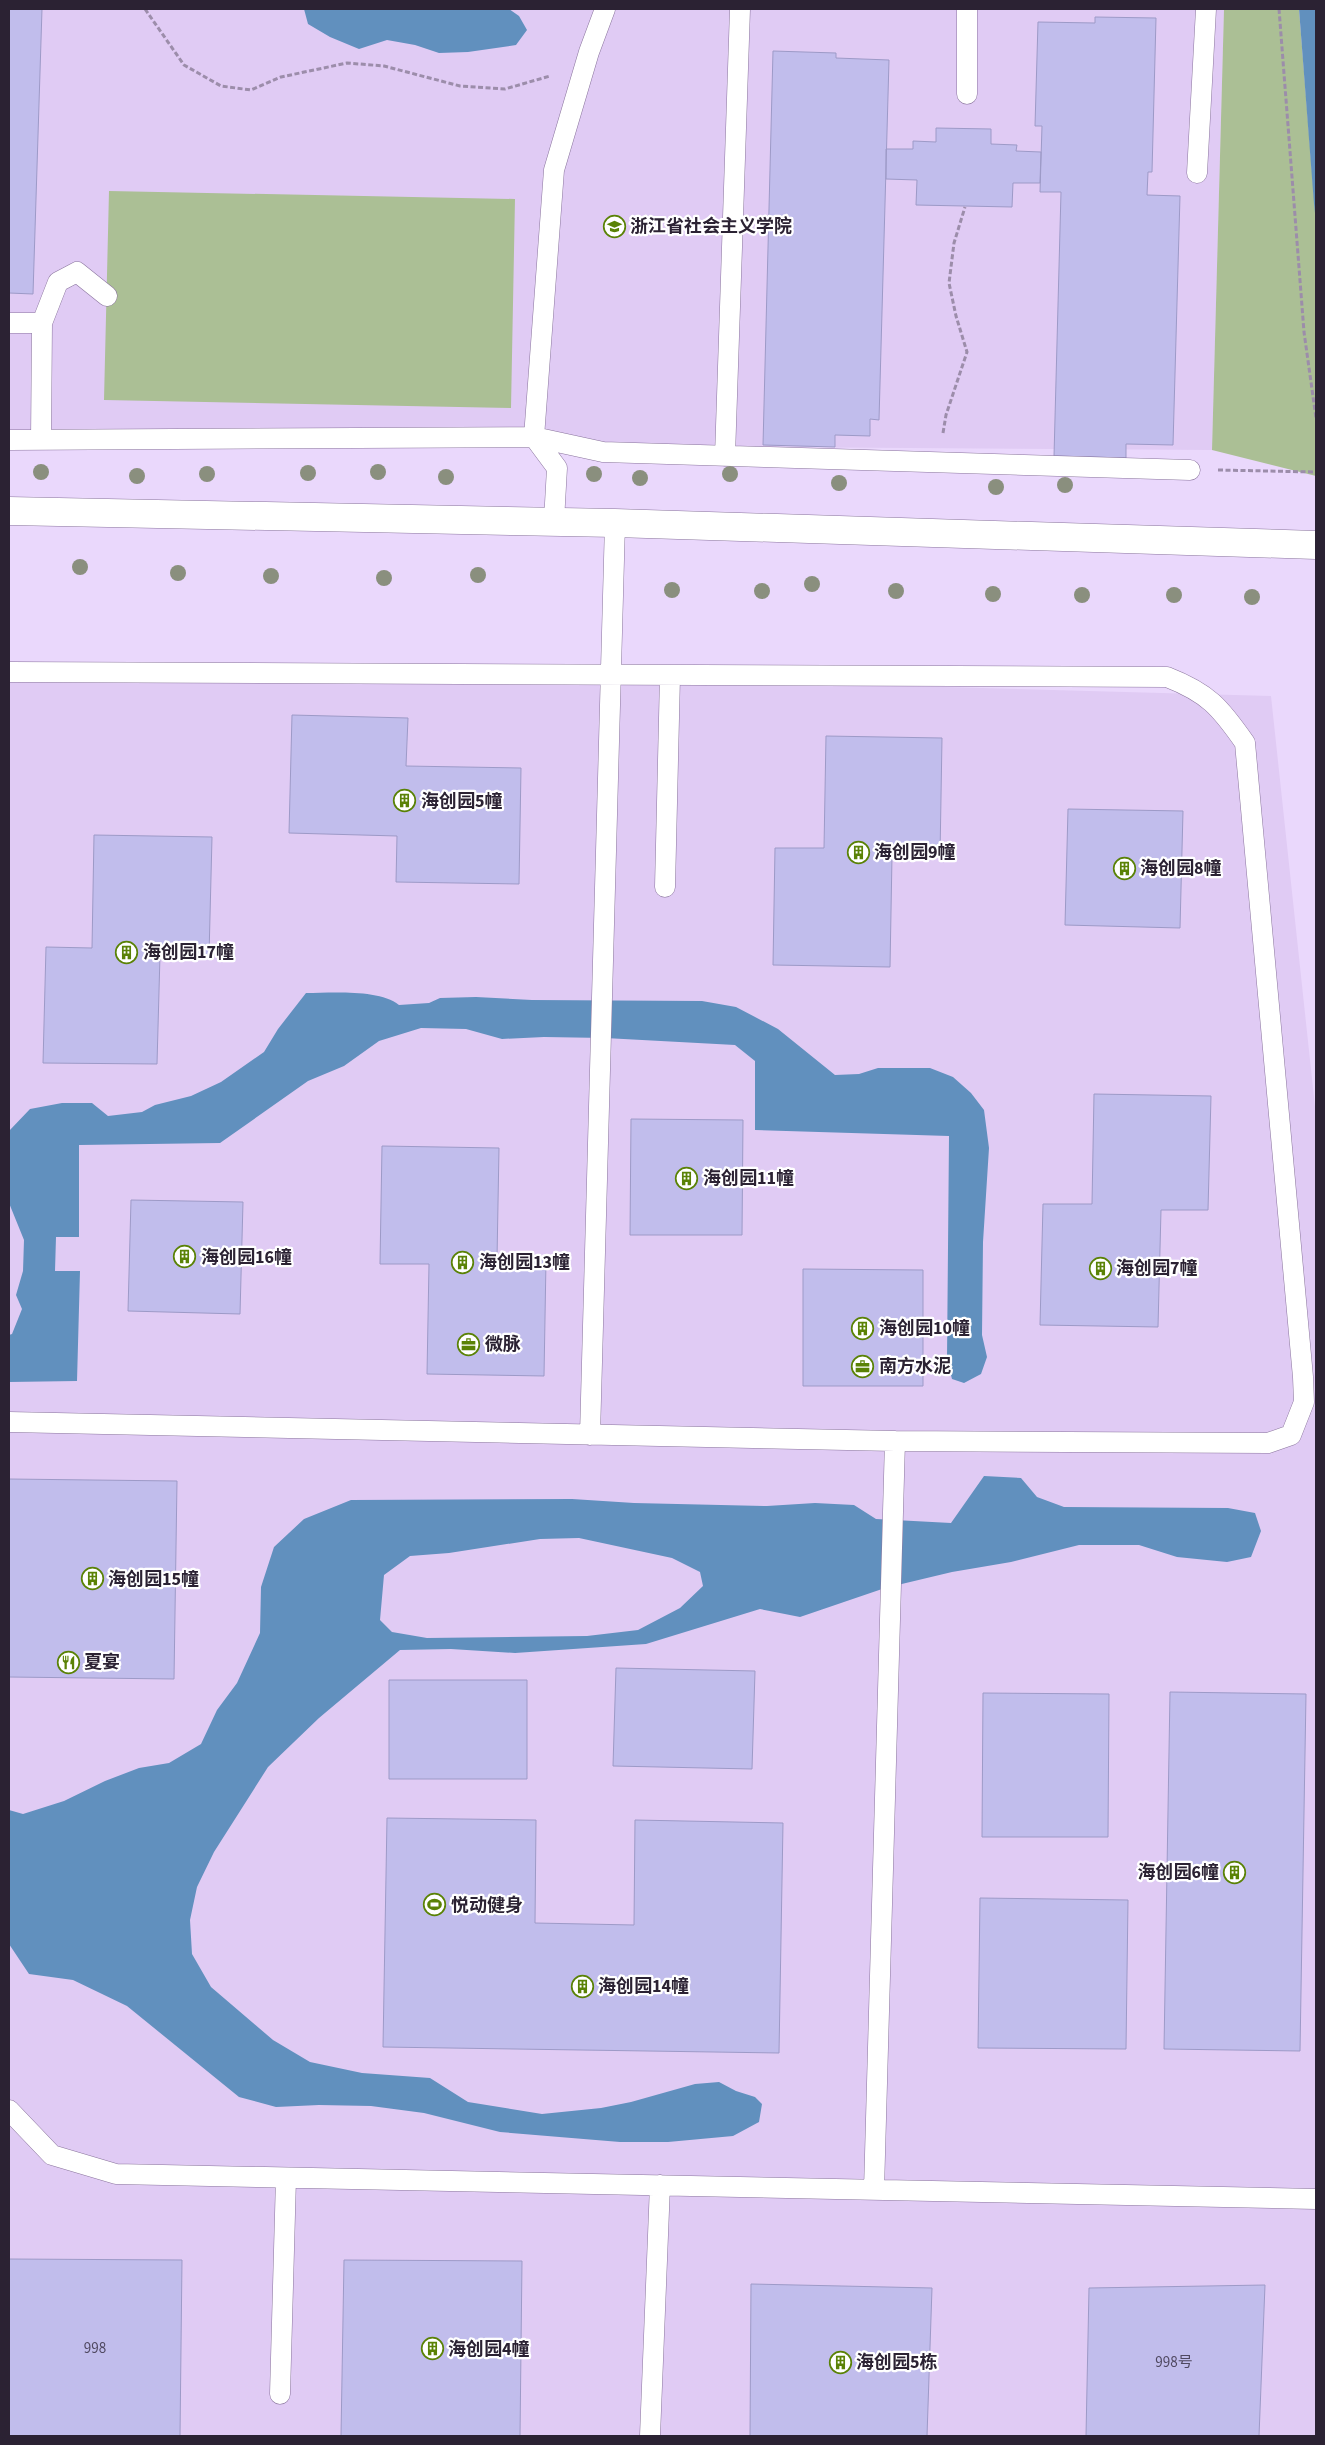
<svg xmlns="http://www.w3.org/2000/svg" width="1325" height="2445" viewBox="0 0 1325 2445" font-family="'Source Sans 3','Noto Sans SC',sans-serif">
<rect width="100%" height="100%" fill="#ead8fc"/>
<path fill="#e0cbf4" d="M 9,9 L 1224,9 L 1212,450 L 9,442 Z
M 9,661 L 1271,696 L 1316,1116 L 1316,2436 L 9,2436 Z"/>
<path fill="#abbf95" d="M 1224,9 L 1299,9 L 1316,222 L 1316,476 L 1212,450 Z
M 109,191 L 515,199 L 511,408 L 104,400 Z"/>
<path fill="#6190be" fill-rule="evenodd" d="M 304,9 L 509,9 L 519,16 L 527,30 L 516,45 L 468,52 L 439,53 L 415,45 L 387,40 L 359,49 L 330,37 L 308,24 Z
M 1299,9 L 1316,9 L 1316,222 L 1314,204 Z
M 306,993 C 331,993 379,989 399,1005 L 429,1003 L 440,998 L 476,997 L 532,1000 L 702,1001 L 736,1007 L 778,1029 L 835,1075 L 859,1074 L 878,1068 L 930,1068 L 953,1077 L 971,1093 L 984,1110 L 989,1148 L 983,1242 L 982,1335 L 987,1357 L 981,1374 L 964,1383 L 952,1379 L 947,1360 L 949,1136 L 755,1130 L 755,1061 L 735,1045 L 605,1038 L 544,1037 L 502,1039 L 466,1029 L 421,1028 L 379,1041 L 344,1066 L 308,1081 L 220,1143 L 79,1145 L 79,1237 L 56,1237 L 55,1271 L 80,1271 L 77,1381 L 9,1382 L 9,1335 L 12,1334 L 22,1309 L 16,1295 L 23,1271 L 24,1240 L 9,1203 L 9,1131 L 30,1109 L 62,1103 L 92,1103 L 108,1116 L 142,1112 L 155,1105 L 191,1096 L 221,1082 L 264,1052 L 278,1029 Z
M 984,1476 L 1021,1478 L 1037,1497 L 1064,1507 L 1228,1508 L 1255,1513 L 1261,1531 L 1251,1557 L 1227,1562 L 1177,1557 L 1139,1545 L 1079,1545 L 1011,1562 L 952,1572 L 885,1588 L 800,1617 L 760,1609 L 646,1644 L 515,1653 L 451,1649 L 400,1650 L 319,1718 L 268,1767 L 214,1852 L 197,1887 L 190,1920 L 192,1954 L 211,1987 L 273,2040 L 310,2062 L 362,2073 L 430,2078 L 468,2102 L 542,2114 L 601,2108 L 631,2102 L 695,2084 L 719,2082 L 736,2091 L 755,2097 L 762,2104 L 759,2122 L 733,2136 L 668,2142 L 620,2142 L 500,2132 L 424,2113 L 371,2106 L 319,2105 L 276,2107 L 239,2097 L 127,2006 L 73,1980 L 29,1974 L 9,1944 L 9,1810 L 23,1814 L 64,1801 L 105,1781 L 139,1768 L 169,1763 L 201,1744 L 217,1710 L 237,1683 L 260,1633 L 261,1587 L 274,1547 L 304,1519 L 351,1500 L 572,1499 L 634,1503 L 767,1506 L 815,1503 L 854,1505 L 876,1519 L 951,1523 ZM 579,1538 L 672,1558 L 700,1572 L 703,1586 L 680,1608 L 638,1630 L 587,1636 L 427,1638 L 392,1632 L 380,1620 L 384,1575 L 410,1556 L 449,1553 L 540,1539 Z"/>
<path fill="#c1bdec" stroke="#9d9ac7" d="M 9,9 L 42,9 L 33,294 L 9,293 Z
M 1095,17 L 1156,18 L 1152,172 L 1148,172 L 1147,195 L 1180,196 L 1173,445 L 1126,444 L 1126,458 L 1054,456 L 1061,192 L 1040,192 L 1042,126 L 1035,126 L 1038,22 L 1095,23 Z
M 773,51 L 836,53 L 836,58 L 889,60 L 879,420 L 870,419 L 870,436 L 835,435 L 835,447 L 763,445 Z
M 936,128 L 991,129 L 991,144 L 1017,145 L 1016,151 L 1041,152 L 1040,183 L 1013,183 L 1012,207 L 916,205 L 917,180 L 886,179 L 886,149 L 913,149 L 913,141 L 936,142 Z
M 292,715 L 408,718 L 406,766 L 521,768 L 519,884 L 396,882 L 397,836 L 289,833 Z
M 826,736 L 942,738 L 940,856 L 892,856 L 890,967 L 773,965 L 775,848 L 824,848 Z
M 1068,809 L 1183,811 L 1180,928 L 1065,925 Z
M 94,835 L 212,837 L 209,956 L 160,955 L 157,1064 L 43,1063 L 46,947 L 92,948 Z
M 1094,1094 L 1211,1096 L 1208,1210 L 1161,1210 L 1158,1327 L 1040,1325 L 1043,1204 L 1092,1204 Z
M 631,1119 L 743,1120 L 742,1235 L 630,1235 Z
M 382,1146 L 499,1148 L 497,1259 L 546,1260 L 544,1376 L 427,1374 L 429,1264 L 380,1264 Z
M 131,1200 L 243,1202 L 240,1314 L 128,1311 Z
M 803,1269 L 923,1270 L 923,1386 L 803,1386 Z
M 9,1479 L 177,1481 L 174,1679 L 9,1677 Z
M 616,1668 L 755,1671 L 752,1769 L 613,1766 Z
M 389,1680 L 527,1680 L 527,1779 L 389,1779 Z
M 1170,1692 L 1306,1694 L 1300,2051 L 1164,2049 Z
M 983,1693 L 1109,1694 L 1108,1837 L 982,1837 Z
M 387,1818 L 536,1820 L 535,1923 L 634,1925 L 635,1820 L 783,1823 L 779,2053 L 383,2047 Z
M 980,1898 L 1128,1900 L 1126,2049 L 978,2048 Z
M 9,2259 L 182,2260 L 180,2436 L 9,2436 Z
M 344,2260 L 522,2261 L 520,2436 L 341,2436 Z
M 751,2284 L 932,2288 L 927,2436 L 750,2436 Z
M 1265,2285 L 1259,2436 L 1086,2436 L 1089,2288 Z"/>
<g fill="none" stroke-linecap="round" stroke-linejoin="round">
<defs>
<path id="service" d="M 967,94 L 967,9
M 1197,173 L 1206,9
M 9,323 L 42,323 L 41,440
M 42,323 L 58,282 L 77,272 L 107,296
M 9,440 L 534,437 L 554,170 L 589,52 L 605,9
M 725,456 L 740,9
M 554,521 L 557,468 L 534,437 L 603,452 L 1190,470
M 9,672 L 1167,677 C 1208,693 1220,707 1245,743 L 1303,1377 L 1304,1402 L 1291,1435 L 1268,1443 L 895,1441 L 9,1422
M 665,887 L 670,676
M 590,1435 L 615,523
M 9,2110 L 52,2155 L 116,2174 L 1316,2199
M 874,2190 L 895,1441
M 280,2394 L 286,2178
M 650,2436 L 660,2185"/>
<path id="minor" d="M 9,511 L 615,523 L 1316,545"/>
</defs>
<use href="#service" stroke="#8a759d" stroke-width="21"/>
<use href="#minor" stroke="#8a759d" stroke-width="29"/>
<path stroke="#9c8daa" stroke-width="3" stroke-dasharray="5 2.5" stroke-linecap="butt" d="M 145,9 L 184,65 L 221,86 L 251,90 L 281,77 L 347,63 L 384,66 L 460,86 L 505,89 L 550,76
M 1279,9 L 1304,332 L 1316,418
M 943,433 L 946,415 L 967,352 L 956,316 L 949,283 L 954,243 L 965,207
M 1218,470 L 1316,472"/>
<use href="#service" stroke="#fff" stroke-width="20"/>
<use href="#minor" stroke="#fff" stroke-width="28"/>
</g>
<g fill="#8a8f7e">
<circle cx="41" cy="472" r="8"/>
<circle cx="378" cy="472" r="8"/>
<circle cx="308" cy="473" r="8"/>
<circle cx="207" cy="474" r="8"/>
<circle cx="594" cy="474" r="8"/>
<circle cx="730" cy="474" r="8"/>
<circle cx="137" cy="476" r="8"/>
<circle cx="446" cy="477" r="8"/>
<circle cx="640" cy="478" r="8"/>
<circle cx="839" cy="483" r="8"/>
<circle cx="1065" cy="485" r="8"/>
<circle cx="996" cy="487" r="8"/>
<circle cx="80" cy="567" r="8"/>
<circle cx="178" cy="573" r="8"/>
<circle cx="478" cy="575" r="8"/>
<circle cx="271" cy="576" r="8"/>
<circle cx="384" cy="578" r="8"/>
<circle cx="812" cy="584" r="8"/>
<circle cx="672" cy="590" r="8"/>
<circle cx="762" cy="591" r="8"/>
<circle cx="896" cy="591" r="8"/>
<circle cx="993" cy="594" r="8"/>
<circle cx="1082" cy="595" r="8"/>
<circle cx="1174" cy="595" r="8"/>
<circle cx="1252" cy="597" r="8"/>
</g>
<defs>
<symbol id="school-ring" viewBox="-11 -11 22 22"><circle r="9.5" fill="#fff" stroke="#5a8206" stroke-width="1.5"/><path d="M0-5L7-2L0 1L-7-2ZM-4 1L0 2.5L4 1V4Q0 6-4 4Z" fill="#5a8206"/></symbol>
<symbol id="building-ring" viewBox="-11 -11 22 22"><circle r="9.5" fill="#fff" stroke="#5a8206" stroke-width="1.5"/><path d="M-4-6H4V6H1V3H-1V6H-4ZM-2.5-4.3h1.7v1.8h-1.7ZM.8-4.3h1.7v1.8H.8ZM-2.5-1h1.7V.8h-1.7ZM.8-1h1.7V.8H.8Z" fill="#5a8206"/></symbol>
<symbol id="office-ring" viewBox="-11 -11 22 22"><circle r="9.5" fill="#fff" stroke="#5a8206" stroke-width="1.5"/><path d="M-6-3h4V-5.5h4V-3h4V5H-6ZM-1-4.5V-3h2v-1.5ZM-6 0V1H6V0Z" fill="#5a8206"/></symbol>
<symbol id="restaurant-ring" viewBox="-11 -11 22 22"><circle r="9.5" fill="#fff" stroke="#5a8206" stroke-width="1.5"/><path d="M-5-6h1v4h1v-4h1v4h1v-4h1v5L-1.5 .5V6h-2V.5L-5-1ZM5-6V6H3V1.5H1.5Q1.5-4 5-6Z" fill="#5a8206"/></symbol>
<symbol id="stadium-ring" viewBox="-11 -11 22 22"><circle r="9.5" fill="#fff" stroke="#5a8206" stroke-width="1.5"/><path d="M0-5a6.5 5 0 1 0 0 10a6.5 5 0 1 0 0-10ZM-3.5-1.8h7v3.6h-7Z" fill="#5a8206"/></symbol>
</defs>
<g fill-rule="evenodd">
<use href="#school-ring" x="602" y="214" width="25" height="25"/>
<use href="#building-ring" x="392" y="788" width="25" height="25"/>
<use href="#building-ring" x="846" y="840" width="25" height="25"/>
<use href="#building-ring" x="1112" y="856" width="25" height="25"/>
<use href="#building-ring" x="114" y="940" width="25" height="25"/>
<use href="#building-ring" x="674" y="1166" width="25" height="25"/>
<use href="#building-ring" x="172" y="1244" width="25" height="25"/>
<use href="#building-ring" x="450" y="1250" width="25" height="25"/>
<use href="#building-ring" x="1088" y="1256" width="25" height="25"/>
<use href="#building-ring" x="850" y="1316" width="25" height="25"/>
<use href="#office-ring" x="456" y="1332" width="25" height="25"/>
<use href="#office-ring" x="850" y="1354" width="25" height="25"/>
<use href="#building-ring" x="80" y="1566" width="25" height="25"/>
<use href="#restaurant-ring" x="56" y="1650" width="25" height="25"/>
<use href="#building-ring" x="1222" y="1860" width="25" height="25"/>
<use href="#stadium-ring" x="422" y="1892" width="25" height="25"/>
<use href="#building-ring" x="570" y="1974" width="25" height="25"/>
<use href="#building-ring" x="420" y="2336" width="25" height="25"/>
<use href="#building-ring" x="828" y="2350" width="25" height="25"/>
</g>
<g text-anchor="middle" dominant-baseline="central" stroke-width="4.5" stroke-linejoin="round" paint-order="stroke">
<g font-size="15" fill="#504961">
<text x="95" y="2348">998</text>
<text x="1174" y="2362">998号</text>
</g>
<g font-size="18" font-weight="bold" fill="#2b2233" stroke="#fff" text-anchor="start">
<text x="630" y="226">浙江省社会主义学院</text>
<text x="421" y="801">海创园5幢</text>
<text x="874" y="852">海创园9幢</text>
<text x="1140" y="868">海创园8幢</text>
<text x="143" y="952">海创园17幢</text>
<text x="703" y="1178">海创园11幢</text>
<text x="201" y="1257">海创园16幢</text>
<text x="479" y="1262">海创园13幢</text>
<text x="1116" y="1268">海创园7幢</text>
<text x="879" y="1328">海创园10幢</text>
<text x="485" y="1344">微脉</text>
<text x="879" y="1366">南方水泥</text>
<text x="108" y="1579">海创园15幢</text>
<text x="84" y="1662">夏宴</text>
<text x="1219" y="1872" text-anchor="end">海创园6幢</text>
<text x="451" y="1905">悦动健身</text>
<text x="598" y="1986">海创园14幢</text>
<text x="448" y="2349">海创园4幢</text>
<text x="856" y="2362">海创园5栋</text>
</g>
</g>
<rect width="1325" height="2445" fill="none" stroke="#2b2233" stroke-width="20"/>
</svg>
